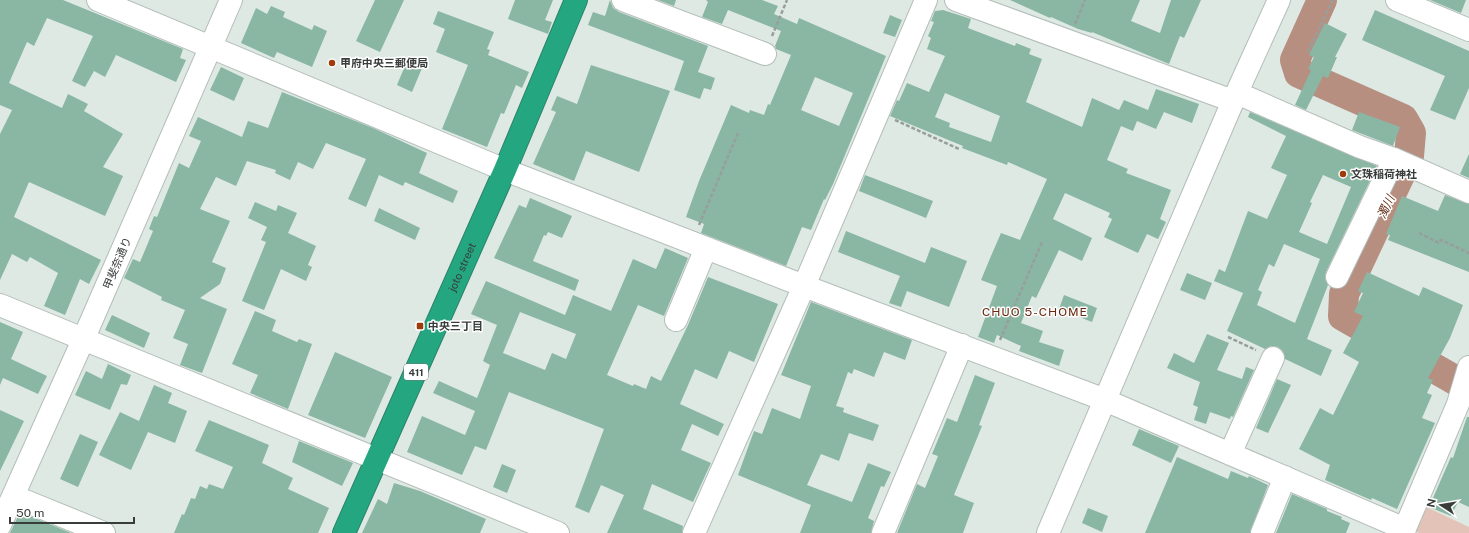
<svg xmlns="http://www.w3.org/2000/svg" width="1469" height="533" viewBox="0 0 1469 533" font-family="'Public Sans','Noto Sans JP',sans-serif">
<rect width="100%" height="100%" fill="#dee9e4"/>
<path fill="#e3c3b7" d="M 1424,506 L 1469,527 L 1469,533 L 1419,533 L 1415,531 Z"/>
<g fill="none" stroke-linecap="round" stroke-linejoin="round">
<path stroke="#b78f80" stroke-width="30" d="M 1322,0 L 1295,60 L 1299,73 L 1403,119 L 1411,133 L 1409,156 L 1344,294 L 1343,316 L 1469,388"/>
</g>
<path fill="#8ab6a4" fill-rule="evenodd" d="M 0,0 L 63,0 L 183,49 L 180,58 L 186,60 L 176,82 L 116,55 L 105,77 L 94,71 L 85,87 L 72,81 L 93,36 L 47,18 L 34,46 L 27,42 L 9,83 L 62,108 L 68,94 L 88,104 L 84,111 L 123,134 L 103,167 L 123,176 L 105,216 L 29,182 L 14,217 L 101,260 L 89,284 L 80,279 L 65,315 L 44,306 L 58,273 L 30,257 L 27,262 L 12,254 L 0,280 L 0,134 L 12,110 L 0,105 Z
M 375,0 L 404,0 L 380,52 L 356,41 Z
M 515,0 L 553,0 L 545,20 L 552,22 L 548,34 L 508,19 Z
M 610,0 L 613,8 L 619,12 L 708,46 L 698,72 L 715,78 L 711,90 L 704,88 L 700,99 L 674,90 L 684,61 L 588,25 L 593,12 L 605,16 Z
M 658,0 L 676,0 L 674,6 Z
M 706,0 L 762,0 L 778,6 L 774,14 L 797,24 L 799,18 L 886,56 L 833,184 L 825,200 L 824,199 L 811,230 L 802,227 L 786,266 L 701,233 L 704,224 L 686,217 L 699,181 L 731,105 L 749,113 L 750,110 L 764,115 L 768,104 L 770,105 L 791,55 L 776,49 L 775,46 L 781,31 L 728,10 L 722,24 L 702,17 L 708,2 ZM 815,77 L 853,93 L 839,126 L 801,110 Z
M 1010,0 L 1140,0 L 1131,21 L 1160,33 L 1171,0 L 1201,0 L 1184,38 L 1180,36 L 1169,64 L 1092,32 L 1092,33 L 1078,29 L 1051,17 L 1050,18 Z
M 1430,0 L 1466,0 L 1461,13 Z
M 271,6 L 285,12 L 283,17 L 312,30 L 314,25 L 327,31 L 312,67 L 277,52 L 274,58 L 241,43 L 256,8 L 267,14 Z
M 943,10 L 971,19 L 968,28 L 1015,46 L 1016,43 L 1031,49 L 1029,54 L 1042,59 L 1026,102 L 1082,127 L 1092,98 L 1119,110 L 1124,100 L 1148,110 L 1156,89 L 1199,104 L 1192,123 L 1164,112 L 1156,129 L 1137,121 L 1133,131 L 1121,126 L 1107,160 L 1128,169 L 1126,173 L 1171,190 L 1160,219 L 1166,222 L 1158,239 L 1147,234 L 1138,253 L 1104,237 L 1112,219 L 1108,217 L 1110,213 L 1065,193 L 1053,219 L 1092,238 L 1082,261 L 1059,250 L 1036,298 L 1032,296 L 1021,323 L 1043,331 L 1039,342 L 1064,350 L 1059,366 L 1019,351 L 1021,346 L 997,335 L 994,343 L 978,337 L 997,286 L 981,280 L 991,256 L 1001,233 L 1020,240 L 1047,179 L 1008,162 L 1007,165 L 962,148 L 963,146 L 890,116 L 897,100 L 899,101 L 907,83 L 929,92 L 945,56 L 927,49 L 931,38 L 928,36 L 934,22 L 931,21 L 935,11 ZM 945,93 L 1000,116 L 991,142 L 949,127 L 950,123 L 935,117 Z
M 1375,10 L 1469,51 L 1469,88 L 1455,120 L 1430,110 L 1445,76 L 1362,40 Z
M 438,11 L 494,32 L 487,49 L 490,50 L 488,55 L 529,72 L 522,88 L 516,85 L 504,114 L 501,113 L 487,147 L 442,129 L 468,65 L 436,52 L 445,29 L 433,24 Z
M 890,15 L 902,20 L 895,37 L 883,33 Z
M 1325,23 L 1347,34 L 1335,57 L 1337,57 L 1328,78 L 1323,76 L 1306,110 L 1295,105 L 1311,70 L 1308,69 L 1314,57 L 1309,55 Z
M 407,61 L 422,68 L 412,92 L 397,85 Z
M 591,65 L 670,91 L 639,172 L 586,151 L 574,181 L 533,164 L 556,112 L 551,110 L 557,96 L 577,104 Z
M 221,67 L 244,78 L 234,101 L 210,90 Z
M 282,92 L 373,128 L 427,153 L 419,173 L 458,191 L 453,203 L 405,182 L 403,186 L 379,175 L 366,207 L 348,199 L 366,159 L 326,143 L 313,169 L 298,162 L 290,180 L 275,173 L 276,170 L 247,161 L 236,186 L 216,177 L 200,209 L 230,221 L 212,262 L 226,268 L 220,284 L 200,298 L 227,309 L 202,373 L 180,365 L 188,344 L 173,338 L 185,310 L 161,300 L 162,297 L 124,278 L 133,259 L 140,262 L 153,231 L 149,229 L 154,216 L 157,217 L 179,163 L 189,168 L 201,141 L 189,136 L 198,117 L 242,137 L 248,121 L 268,128 Z
M 1250,112 L 1377,166 L 1326,272 L 1325,278 L 1328,285 L 1307,339 L 1332,350 L 1321,376 L 1285,359 L 1283,351 L 1278,347 L 1271,346 L 1265,349 L 1227,331 L 1243,293 L 1214,281 L 1219,269 L 1225,272 L 1248,211 L 1267,219 L 1287,175 L 1271,168 L 1286,136 L 1248,117 ZM 1323,175 L 1351,187 L 1327,244 L 1299,232 L 1312,203 L 1310,202 ZM 1284,244 L 1320,259 L 1295,323 L 1257,305 L 1262,292 L 1258,290 L 1269,264 L 1274,267 Z
M 1359,112 L 1400,127 L 1393,146 L 1352,130 Z
M 1469,154 L 1469,178 L 1460,174 Z
M 865,175 L 933,201 L 926,218 L 859,191 Z
M 1445,195 L 1469,204 L 1469,272 L 1388,240 L 1390,235 L 1386,234 L 1402,196 L 1438,211 Z
M 530,198 L 572,216 L 562,238 L 548,232 L 546,236 L 544,235 L 533,261 L 579,280 L 575,291 L 494,258 L 519,205 L 526,208 Z
M 255,202 L 276,211 L 278,205 L 297,213 L 288,233 L 316,246 L 308,265 L 312,267 L 306,281 L 281,269 L 264,310 L 242,301 L 266,242 L 261,240 L 267,227 L 248,218 Z
M 379,208 L 420,228 L 415,240 L 374,221 Z
M 846,231 L 925,263 L 931,247 L 967,261 L 949,307 L 907,291 L 901,307 L 889,303 L 900,276 L 838,252 Z
M 665,248 L 688,258 L 664,316 L 638,305 L 607,375 L 633,386 L 634,384 L 646,389 L 651,376 L 661,381 L 688,325 L 708,277 L 778,304 L 754,362 L 729,351 L 717,379 L 695,369 L 680,404 L 724,424 L 718,436 L 692,424 L 681,450 L 711,463 L 693,502 L 652,484 L 643,509 L 683,526 L 682,533 L 607,533 L 624,495 L 601,485 L 589,513 L 575,507 L 604,429 L 509,392 L 486,450 L 475,446 L 462,475 L 407,452 L 422,416 L 465,435 L 475,411 L 433,393 L 439,381 L 477,398 L 490,365 L 483,361 L 497,325 L 471,314 L 486,281 L 565,315 L 573,295 L 611,311 L 633,259 L 656,269 ZM 520,312 L 576,334 L 566,359 L 552,353 L 545,370 L 503,353 Z
M 1367,272 L 1419,296 L 1423,287 L 1463,305 L 1450,338 L 1428,378 L 1433,380 L 1427,393 L 1432,395 L 1422,418 L 1435,423 L 1397,509 L 1372,498 L 1371,500 L 1325,480 L 1330,465 L 1299,449 L 1320,408 L 1333,415 L 1359,362 L 1343,353 L 1363,316 L 1354,312 L 1363,293 L 1358,291 Z
M 1187,273 L 1212,283 L 1205,300 L 1180,290 Z
M 1064,295 L 1097,308 L 1092,322 L 1059,309 Z
M 811,302 L 912,340 L 905,360 L 884,352 L 874,377 L 854,369 L 852,374 L 848,372 L 836,406 L 844,408 L 843,412 L 879,425 L 873,441 L 849,433 L 839,461 L 821,454 L 807,485 L 852,502 L 868,463 L 891,472 L 884,487 L 881,486 L 868,518 L 874,521 L 871,533 L 800,533 L 811,505 L 738,475 L 754,431 L 762,434 L 772,408 L 800,419 L 811,386 L 781,375 Z
M 255,311 L 276,320 L 272,331 L 297,342 L 299,339 L 312,344 L 288,409 L 250,393 L 258,375 L 232,364 Z
M 112,315 L 150,333 L 144,348 L 105,330 Z
M 0,322 L 23,332 L 11,359 L 47,376 L 38,394 L 3,378 L 0,385 Z
M 1207,334 L 1229,343 L 1217,370 L 1242,379 L 1246,367 L 1254,370 L 1233,417 L 1231,416 L 1230,419 L 1210,412 L 1206,424 L 1194,420 L 1198,407 L 1193,405 L 1200,382 L 1167,368 L 1174,353 L 1194,363 Z
M 335,352 L 392,377 L 365,438 L 308,415 Z
M 108,364 L 131,375 L 127,385 L 121,384 L 110,410 L 75,395 L 86,371 L 102,379 Z
M 975,375 L 995,383 L 979,425 L 982,426 L 954,495 L 974,503 L 963,533 L 897,533 L 917,484 L 925,488 L 938,456 L 932,454 L 947,418 L 957,422 Z
M 1277,379 L 1291,385 L 1268,433 L 1256,428 Z
M 154,385 L 172,393 L 168,403 L 187,411 L 175,443 L 148,432 L 131,470 L 99,455 L 120,412 L 139,421 Z
M 0,410 L 24,421 L 0,471 Z
M 1467,417 L 1469,417 L 1469,507 L 1458,502 L 1451,516 L 1429,507 L 1451,457 L 1453,458 Z
M 209,420 L 269,445 L 262,463 L 293,478 L 288,489 L 329,508 L 318,533 L 174,533 L 182,514 L 184,515 L 191,498 L 195,499 L 200,486 L 207,489 L 209,484 L 223,489 L 233,467 L 195,451 Z
M 1139,429 L 1179,446 L 1171,463 L 1132,445 Z
M 80,434 L 98,442 L 78,487 L 60,479 Z
M 299,441 L 353,463 L 342,486 L 292,462 Z
M 1177,457 L 1228,479 L 1231,471 L 1248,478 L 1249,476 L 1268,485 L 1250,533 L 1145,533 Z
M 502,464 L 516,470 L 507,493 L 493,487 Z
M 394,483 L 420,491 L 486,519 L 480,533 L 362,533 L 378,499 L 387,504 Z
M 1292,494 L 1327,509 L 1327,511 L 1342,517 L 1341,519 L 1350,523 L 1346,533 L 1276,533 Z
M 1088,508 L 1108,516 L 1102,532 L 1082,523 Z
M 20,512 L 71,533 L 10,533 Z"/>
<g fill="none" stroke-linecap="round" stroke-linejoin="round">
<defs>
<path id="minor" d="M 98,0 L 505,170 L 804,286 L 1100,398 L 1405,529
M 623,0 L 765,54
M 956,0 L 1233,101
M 1397,0 L 1469,30
M 1237,93 L 1360,147 L 1394,159 L 1469,192
M 1337,277 L 1394,159
M 0,305 L 558,533
M 676,320 L 706,248
M 1230,454 L 1273,358
M 13,496 L 104,533
M 0,525 L 83,340 L 231,0
M 694,533 L 804,286 L 926,0
M 883,533 L 962,345
M 1048,533 L 1233,101 L 1279,0
M 1262,533 L 1285,477
M 1403,533 L 1458,404 L 1469,367"/>
<g id="highway">
<path id="s1" d="M 344,533 L 505,170 L 576,0"/>
</g>
</defs>
<use href="#minor" stroke="#b3bdb9" stroke-width="24"/>
<use href="#highway" stroke="#2b8268" stroke-width="24"/>
<path stroke="#979f9c" stroke-width="2.5" stroke-dasharray="4 2" stroke-linecap="butt" d="M 1075,24 L 1085,0
M 772,36 L 787,0
M 1308,52 L 1333,0
M 895,120 L 959,149
M 699,225 L 738,133
M 1419,233 L 1439,243 L 1441,240 L 1469,253
M 1228,337 L 1256,350
M 1000,340 L 1042,242"/>
<use href="#minor" stroke="#fff" stroke-width="22"/>
<use href="#highway" stroke="#24a780" stroke-width="22"/>
</g>
<g fill="#9f3b0a" stroke="#fff" stroke-width="1.5">
<circle cx="332" cy="63" r="4"/>
<circle cx="1343" cy="174" r="4"/>
<rect x="416" y="322" width="8" height="8" rx="2"/>
</g>
<g text-anchor="middle" dominant-baseline="central" stroke-width="3" stroke-linejoin="round" paint-order="stroke">
<rect fill="#fff" stroke="#747676" stroke-width="1" x="404" y="364" width="24" height="16" rx="3"/>
<g font-size="10" font-weight="bold" fill="#383c3b">
<text x="416" y="372">411</text>
</g>
<g font-size="11" font-weight="bold" fill="#383c3b" stroke="#fff" text-anchor="start">
<text x="340" y="63">甲府中央三郵便局</text>
<text x="1351" y="174">文珠稲荷神社</text>
<text x="428" y="326">中央三丁目</text>
</g>
<g font-size="11" fill="#383c3b" stroke="#fff">
<text transform="translate(117 263) rotate(-67)">甲斐奈通り</text>
<text stroke="none"><textPath href="#s1" startOffset="291">joto street</textPath></text>
</g>
<g font-size="12" font-style="italic" fill="#652f1a" stroke="#fff">
<text transform="translate(1386 207) rotate(-65)">濁川</text>
</g>
<g font-size="12" letter-spacing="1" fill="#6b2a0f" stroke="#fff">
<text x="1035" y="312">CHUO 5-CHOME</text>
</g>
</g>
<g transform="translate(1441 505) rotate(282)" stroke="#ffffff" stroke-width="3" paint-order="stroke">
<path d="M0-3L7 15L0 10L-7 15Z" fill="#383c3b"/>
<text y="-6" font-size="11" font-weight="bold" text-anchor="middle" fill="#383c3b">N</text>
</g>
<path d="M10 517v6h124v-6" fill="none" stroke="#383c3b" stroke-width="2"/>
<text x="16" y="517" font-size="12" fill="#383c3b" stroke="#ffffff" stroke-width="3" paint-order="stroke">50 m</text>
</svg>
